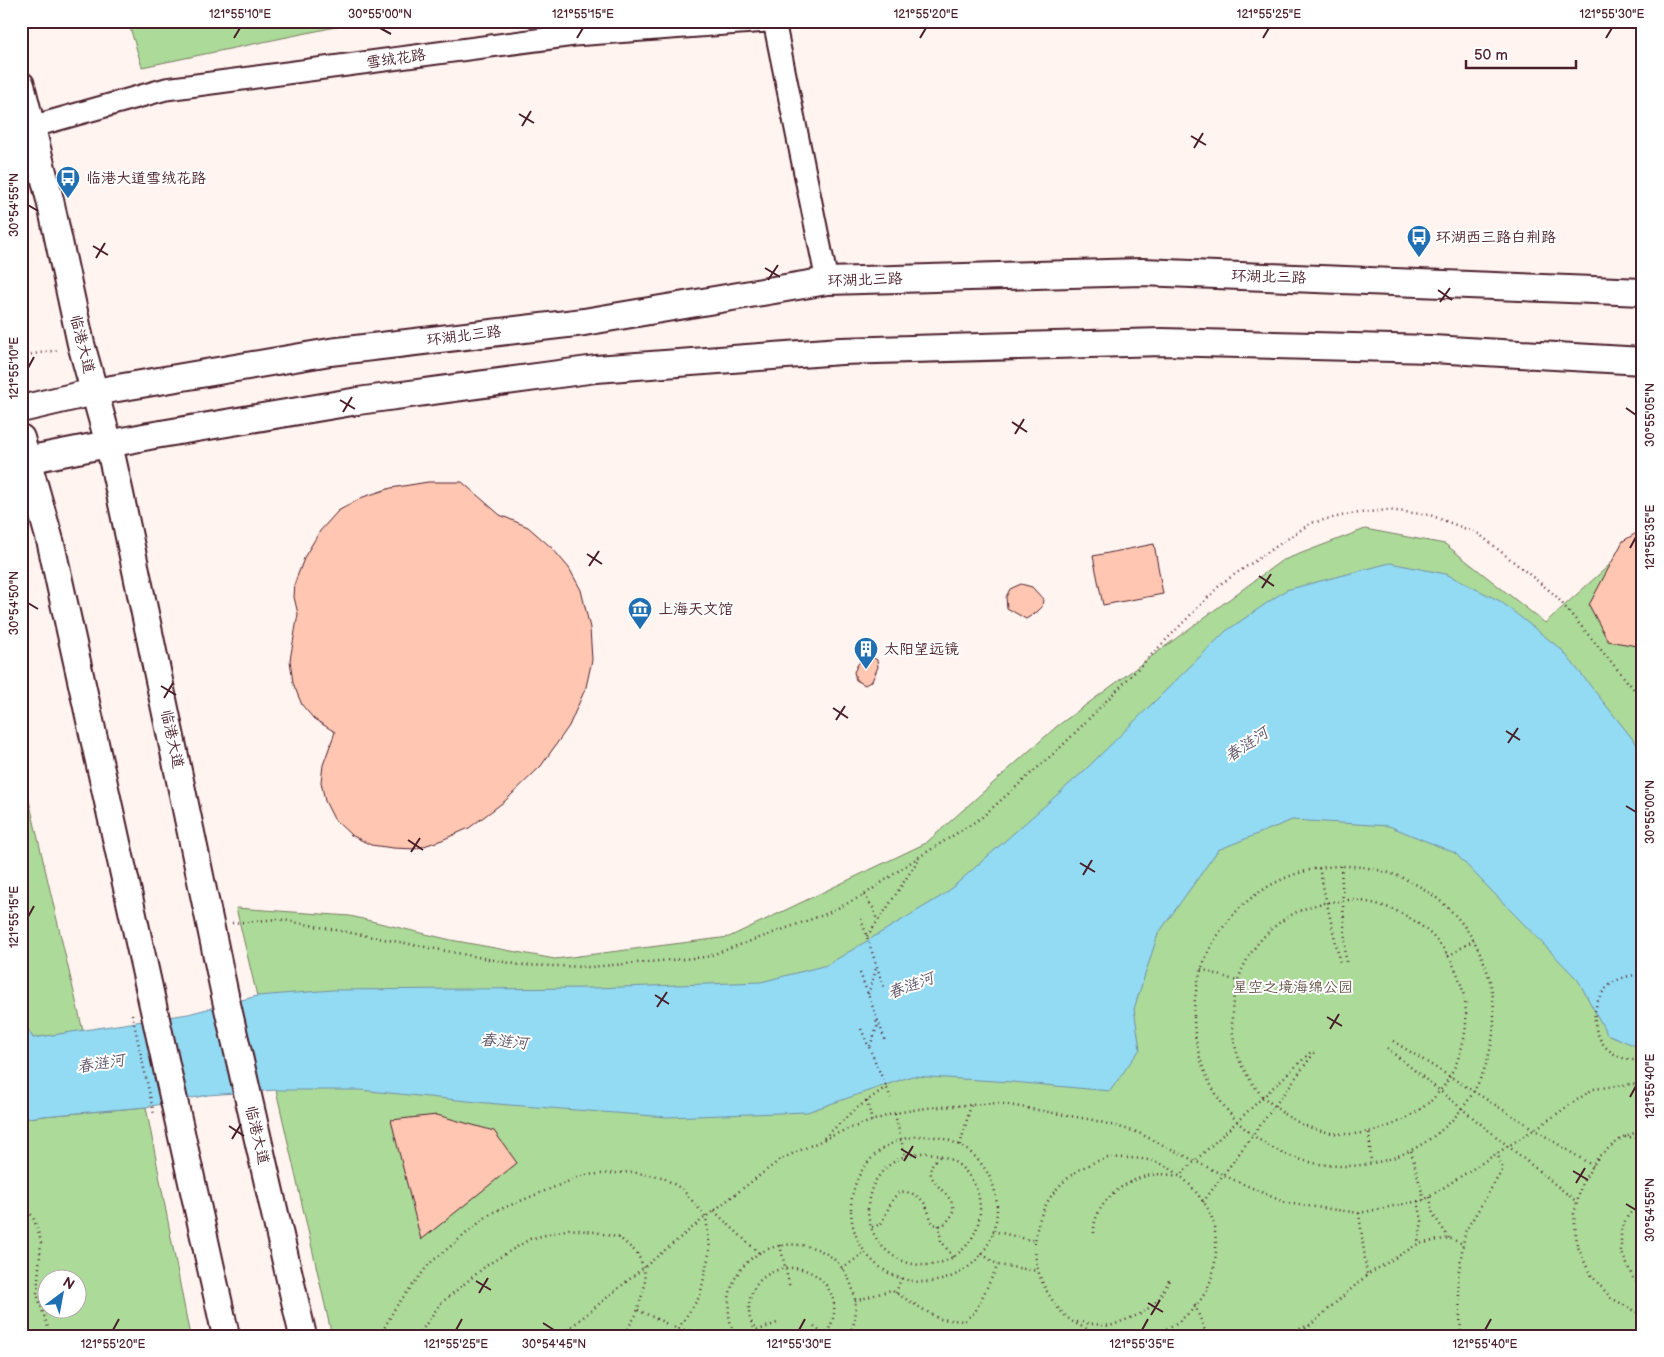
<svg xmlns="http://www.w3.org/2000/svg" width="1664" height="1357" viewBox="0 0 1664 1357" font-family="'Balsamiq Sans','LXGW WenKai TC',sans-serif">
<rect width="100%" height="100%" fill="#fff4f0"/>
<filter id="ink" filterUnits="userSpaceOnUse"><feTurbulence type="fractalNoise" baseFrequency=".02" numOctaves="2"/><feDisplacementMap in="SourceGraphic" scale="10" xChannelSelector="R" yChannelSelector="G"/><feConvolveMatrix kernelMatrix="1 2 1 2 8 2 1 2 1" color-interpolation-filters="sRGB"/></filter>
<g filter="url(#ink)">
<path fill="#abda99" stroke="#7a7c62" fill-rule="evenodd" d="M 128,21 L 360,21 L 360,22 L 142,67 Z
M 1365,529 L 1445,544 L 1545,623 L 1616,559 L 1643,553 L 1643,1336 L 332,1336 L 276,1090 L 257,996 L 236,908 L 350,916 L 451,940 L 555,959 L 729,937 L 926,843 L 1056,727 L 1281,561 Z
M 21,766 L 83,1031 L 33,1038 L 21,1018 Z
M 146,1107 L 190,1336 L 21,1336 L 21,1119 L 43,1116 ZM 48,1280 L 78,1280 L 78,1310 L 48,1310 Z"/>
<path fill="#92dbf3" stroke="#7590a3" d="M 1390,563 L 1446,574 L 1500,601 L 1562,650 L 1643,752 L 1643,1049 L 1607,1034 L 1578,980 L 1455,853 L 1389,826 L 1292,820 L 1218,850 L 1158,934 L 1134,1009 L 1140,1049 L 1110,1091 L 1012,1082 L 912,1076 L 807,1112 L 667,1117 L 497,1104 L 360,1090 L 276,1090 L 208,1095 L 146,1107 L 43,1116 L 21,1119 L 22,1018 L 33,1038 L 188,1014 L 257,996 L 333,990 L 595,988 L 761,982 L 827,965 L 945,894 L 1084,771 L 1226,631 L 1286,590 Z"/>
<path fill="#ffc7b2" stroke="#4a1f2b" d="M 428,482 L 462,482 L 500,515 L 528,527 L 552,548 L 569,568 L 581,590 L 590,628 L 592,660 L 586,687 L 569,726 L 541,766 L 505,801 L 469,828 L 442,840 L 415,849 L 393,848 L 371,845 L 351,835 L 334,819 L 325,801 L 321,782 L 323,765 L 335,732 L 314,719 L 302,705 L 293,683 L 290,660 L 298,614 L 294,597 L 295,582 L 305,556 L 320,531 L 338,511 L 363,497 L 391,488 Z
M 1643,529 L 1643,647 L 1608,641 L 1589,605 L 1623,541 Z
M 1154,544 L 1163,594 L 1103,605 L 1093,556 Z
M 1021,584 L 1032,587 L 1043,599 L 1042,607 L 1037,612 L 1026,619 L 1007,608 L 1006,597 L 1010,589 Z
M 864,657 L 872,657 L 877,660 L 878,667 L 872,681 L 865,685 L 856,680 L 854,672 L 858,664 Z
M 437,1115 L 494,1131 L 517,1163 L 421,1240 L 391,1120 Z"/>
<g fill="none" stroke-linecap="round" stroke-linejoin="round">
<defs>
<path id="minor" d="M 774,21 L 827,281
M 31,127 L 166,89 L 574,35 L 767,21"/>
<path id="major" d="M 21,85 L 50,200 L 81,344 L 109,444 L 120,494 L 226,1000 L 303,1336
M 21,409 L 94,392 L 330,352 L 584,322 L 827,281 L 1142,272 L 1643,292
M 21,438 L 51,544 L 226,1336
M 21,461 L 149,436 L 358,401 L 596,369 L 841,351 L 1162,342 L 1432,349 L 1643,361"/>
</defs>
<use href="#minor" stroke="#4a1f2b" stroke-width="25"/>
<use href="#major" stroke="#4a1f2b" stroke-width="30"/>
<path stroke="#4a1f2b" stroke-width="2.5" stroke-dasharray="1 4" stroke-linecap="butt" d="M 21,356 L 58,350
M1194 1016a150 150 0 1 1 300 0a150 150 0 1 1-300 0Z
M 1341,866 L 1346,962
M 1319,868 L 1340,962
M 864,895 L 874,909 L 877,921
M 1348,900 C 1412,902 1463,949 1466,1014 C 1467,1034 1461,1053 1453,1071
M 861,919 L 884,988
M 232,923 L 278,919 L 520,965 L 590,967 L 706,957 L 826,914 L 864,895 L 911,862 L 981,818 L 1062,746 L 1222,583 L 1311,523 L 1350,514 L 1388,510 L 1430,515 L 1479,534 L 1555,595 L 1643,700
M 867,936 L 887,908 L 920,857
M 1448,956 L 1474,940
M 1201,969 L 1237,981
M 860,973 L 886,1042
M 1643,975 C 1577,973 1580,1065 1643,1060
M 868,994 L 875,973 L 876,966
M 132,1014 L 154,1114
M 861,1029 L 891,1098
M 1393,1041 L 1593,1166
M 870,1046 L 877,1027 L 876,1018
M 1387,1048 L 1577,1202
M 1262,1096 C 1254,1086 1247,1076 1241,1064 C 1219,1011 1238,947 1288,917 C 1299,910 1311,906 1323,903
M 867,1101 L 872,1121
M 895,1114 L 905,1156
M 1284,1114 C 1333,1147 1387,1137 1431,1101
M 1643,1130 L 1623,1137 L 1599,1156 L 1582,1183 L 1574,1214 L 1577,1245 L 1590,1274 L 1611,1298 L 1639,1313 L 1643,1314
M 1369,1133 L 1371,1163
M851 1209a73 73 0 1 1 146 0a73 73 0 1 1-146 0Z
M 1625,1137 L 1643,1138
M 824,1138 L 853,1111 L 886,1087
M 960,1145 L 971,1105
M 1411,1151 L 1424,1200
M868 1209a56 56 0 1 1 112 0a56 56 0 1 1-112 0Z
M 1430,1197 L 1433,1214 L 1449,1238
M 1418,1201 L 1422,1221 L 1418,1244
M 1203,1202 L 1314,1053
M 21,1203 L 33,1217 L 41,1241 L 37,1294 L 49,1331 L 53,1336
M 1643,1204 L 1629,1214 L 1621,1228 L 1621,1251 L 1634,1280 L 1643,1285
M 714,1211 L 759,1253
M 1359,1213 L 1367,1275
M 939,1225 L 941,1241 L 953,1257
M 872,1227 L 881,1224 L 893,1199 L 899,1192 C 909,1191 919,1195 925,1204 C 928,1209 930,1218 933,1224 L 942,1226 C 976,1199 921,1188 932,1165 C 933,1162 938,1158 941,1156
M 993,1231 L 1035,1241
M 1094,1233 C 1092,1204 1126,1178 1152,1175 C 1161,1173 1171,1175 1179,1176 L 1312,1051
M 780,1245 L 790,1288
M 982,1254 L 998,1265 L 1038,1271
M 842,1269 L 865,1252
M 896,1293 L 901,1278
M 855,1301 L 891,1290 L 939,1319 L 964,1321 L 975,1312 L 998,1265
M 1195,1305 L 1207,1336
M 638,1310 L 678,1329 L 724,1336
M 1077,1322 L 1110,1326 L 1143,1313 L 1158,1300 L 1171,1277
M 814,1327 L 825,1335
M 1159,1333 L 1171,1336
M 380,1336 L 395,1308 L 429,1264 L 491,1213 L 584,1175 L 631,1172 L 662,1177 L 682,1189 L 706,1217 L 710,1249 L 700,1296 L 673,1336
M 418,1336 L 440,1304 L 487,1265 L 530,1239 L 569,1229 L 595,1232 L 620,1238 L 637,1253 L 644,1268 L 645,1285 L 636,1315 L 623,1336
M 560,1336 L 703,1219 L 781,1159 L 845,1130 L 895,1113 L 926,1108 L 998,1103 L 1093,1120 L 1137,1132 L 1223,1175 L 1286,1203 L 1359,1213 L 1424,1200 L 1538,1127 L 1593,1089 L 1632,1084 L 1643,1085
M 736,1336 C 729,1325 728,1312 729,1299 C 737,1235 828,1224 851,1284 C 855,1294 857,1307 855,1318 C 854,1324 851,1330 849,1336
M 743,1336 L 777,1323
M 759,1336 C 754,1328 749,1320 749,1311 C 747,1263 814,1251 832,1296 C 837,1310 833,1324 825,1336
M 1105,1336 L 1100,1335 C 1092,1331 1081,1327 1073,1322 C 1060,1313 1050,1298 1043,1284 C 1019,1230 1052,1171 1108,1158 C 1114,1157 1121,1158 1127,1158 C 1140,1158 1156,1160 1167,1167 C 1184,1176 1194,1189 1205,1204 C 1220,1225 1219,1268 1206,1291 C 1197,1308 1180,1323 1162,1331 C 1157,1334 1150,1334 1144,1336
M 1281,1336 L 1310,1325
M 1298,1336 L 1367,1275 L 1418,1244 L 1449,1238 L 1463,1244
M 1461,1336 L 1458,1277 L 1465,1232 L 1503,1169 L 1497,1153"/>
<use href="#minor" stroke="#fff" stroke-width="21"/>
<use href="#major" stroke="#fff" stroke-width="26"/>
<path stroke="#4a1f2b" stroke-width="2.5" stroke-dasharray="1 4" stroke-linecap="butt" d="M 1323,903 L 1348,900
M 1262,1096 L 1284,1114
M 1431,1101 L 1444,1086 L 1453,1071"/>
</g>
</g>
<path fill="none" stroke="#4a1f2b" stroke-width="2" d="M 380,28 L 391,34M 234,38 L 240,28M 577,38 L 583,28M 920,38 L 926,28M 1263,38 L 1269,28M 1606,38 L 1612,28M 519,114 L 534,123M 522,126 L 531,111M 1191,136 L 1206,145M 1194,148 L 1203,133M 28,205 L 38,211M 93,246 L 108,255M 96,258 L 105,243M 765,268 L 780,277M 768,280 L 778,265M 1438,290 L 1452,300M 1440,302 L 1450,288M 28,368 L 34,357M 340,400 L 355,409M 1626,408 L 1636,415M 343,412 L 352,397M 1012,422 L 1027,432M 1015,434 L 1024,419M 1630,548 L 1636,537M 587,554 L 602,564M 589,566 L 599,551M 1259,576 L 1274,586M 1262,588 L 1271,574M 28,603 L 38,609M 161,686 L 176,695M 164,698 L 173,683M 833,708 L 848,718M 836,720 L 845,706M 1506,731 L 1520,740M 1508,743 L 1518,728M 1626,806 L 1636,812M 408,840 L 423,850M 411,852 L 420,838M 1080,863 L 1095,872M 1083,875 L 1092,860M 28,917 L 34,906M 655,995 L 669,1004M 657,1007 L 667,992M 1327,1017 L 1342,1026M 1330,1029 L 1339,1014M 1630,1097 L 1636,1086M 229,1126 L 244,1136M 232,1139 L 241,1124M 901,1149 L 916,1158M 904,1161 L 913,1146M 1573,1171 L 1588,1180M 1576,1183 L 1585,1168M 1626,1204 L 1636,1210M 476,1281 L 491,1290M 479,1293 L 488,1278M 1148,1303 L 1163,1312M 1151,1315 L 1160,1300M 543,1323 L 554,1330M 113,1330 L 119,1319M 456,1330 L 462,1319M 799,1330 L 805,1319M 1142,1330 L 1148,1319M 1485,1330 L 1491,1319"/>
<defs>
<symbol id="bus-pin" viewBox="-11 -11 22 30"><path d="M0 17L-7.5 6A9.5 9.5 0 1 1 7.5 6Z" fill="#1f6fb2" stroke="#fff"/><path d="M-5-6H5V4H4V6H2V4H-2V6H-4V4H-5ZM-3.5-4V0h7V-4ZM-3.5 1.2v1.5H-2V1.2ZM2 1.2v1.5H3.5V1.2Z" fill="#fff"/></symbol>
<symbol id="museum-pin" viewBox="-11 -11 22 30"><path d="M0 17L-7.5 6A9.5 9.5 0 1 1 7.5 6Z" fill="#1f6fb2" stroke="#fff"/><path d="M0-6L6-3V-2H-6V-3ZM-5-1h2V3h-2ZM-1-1h2V3h-2ZM3-1h2V3H3ZM-6 4H6V6H-6Z" fill="#fff"/></symbol>
<symbol id="building-pin" viewBox="-11 -11 22 30"><path d="M0 17L-7.5 6A9.5 9.5 0 1 1 7.5 6Z" fill="#1f6fb2" stroke="#fff"/><path d="M-4-6H4V6H1V3H-1V6H-4ZM-2.5-4.3h1.7v1.8h-1.7ZM.8-4.3h1.7v1.8H.8ZM-2.5-1h1.7V.8h-1.7ZM.8-1h1.7V.8H.8Z" fill="#fff"/></symbol>
</defs>
<g fill-rule="evenodd">
<use href="#bus-pin" x="54" y="164" width="28" height="38"/>
<use href="#bus-pin" x="1405" y="223" width="28" height="38"/>
<use href="#museum-pin" x="626" y="595" width="28" height="38"/>
<use href="#building-pin" x="852" y="635" width="28" height="38"/>
</g>
<g text-anchor="middle" dominant-baseline="central" stroke-width="4" stroke-linejoin="round" paint-order="stroke">
<g font-size="15" fill="#4a1f2b" stroke="#fff">
<text transform="translate(396 59) rotate(-8)">雪绒花路</text>
<text transform="translate(1269 277) rotate(2)">环湖北三路</text>
<text transform="translate(865 280) rotate(-2)">环湖北三路</text>
<text transform="translate(464 336) rotate(-7)">环湖北三路</text>
<text transform="translate(82 344) rotate(76)">临港大道</text>
<text transform="translate(172 739) rotate(78)">临港大道</text>
<text transform="translate(257 1135) rotate(77)">临港大道</text>
</g>
<g font-size="15" fill="#4a1f2b" stroke="#fff" text-anchor="start">
<text x="86" y="178">临港大道雪绒花路</text>
<text x="1436" y="237">环湖西三路白荆路</text>
<text x="658" y="609">上海天文馆</text>
<text x="884" y="649">太阳望远镜</text>
</g>
<g font-size="15" fill="#67574c" stroke="#fff">
<text x="1293" y="987">星空之境海绵公园</text>
</g>
<g font-size="16" font-style="italic" fill="#605767" stroke="#fff">
<text transform="translate(1247 745) rotate(-34)">春涟河</text>
<text transform="translate(911 986) rotate(-20)">春涟河</text>
<text transform="translate(504 1042) rotate(5)">春涟河</text>
<text transform="translate(101 1064) rotate(-9)">春涟河</text>
</g>
</g>
<rect width="1664" height="1357" fill="none" stroke="#fff" stroke-width="55"/>
<g transform="translate(62 1294) rotate(32)"><circle r="24" fill="#ffffff" stroke="#b7a5aa"/>
<path d="M0-4L9 19L0 12L-9 19Z" fill="#1f6fb2"/>
<text y="-8" font-size="14" font-weight="bold" text-anchor="middle" fill="#4a1f2b">N</text>
</g>
<path d="M1466 60v8h110v-8" fill="none" stroke="#4a1f2b" stroke-width="2.5"/>
<text x="1474" y="60" font-size="15" fill="#4a1f2b" stroke="#ffffff" stroke-width="4" paint-order="stroke">50 m</text>
<rect x="28" y="28" width="1608" height="1302" fill="none" stroke="#4a1f2b" stroke-width="2"/>
<g font-size="12" text-anchor="middle" fill="#4a1f2b">
<text x="240" y="18">121°55'10"E</text>
<text x="380" y="18">30°55'00"N</text>
<text x="583" y="18">121°55'15"E</text>
<text x="926" y="18">121°55'20"E</text>
<text x="1269" y="18">121°55'25"E</text>
<text x="1612" y="18">121°55'30"E</text>
<text transform="translate(14 205) rotate(-90)" y="4">30°54'55"N</text>
<text transform="translate(14 368) rotate(-90)" y="4">121°55'10"E</text>
<text transform="translate(1650 415) rotate(-90)" y="4">30°55'05"N</text>
<text transform="translate(1650 537) rotate(-90)" y="4">121°55'35"E</text>
<text transform="translate(14 603) rotate(-90)" y="4">30°54'50"N</text>
<text transform="translate(1650 812) rotate(-90)" y="4">30°55'00"N</text>
<text transform="translate(14 917) rotate(-90)" y="4">121°55'15"E</text>
<text transform="translate(1650 1086) rotate(-90)" y="4">121°55'40"E</text>
<text transform="translate(1650 1210) rotate(-90)" y="4">30°54'55"N</text>
<text x="113" y="1348">121°55'20"E</text>
<text x="456" y="1348">121°55'25"E</text>
<text x="554" y="1348">30°54'45"N</text>
<text x="799" y="1348">121°55'30"E</text>
<text x="1142" y="1348">121°55'35"E</text>
<text x="1485" y="1348">121°55'40"E</text>
</g>
</svg>
